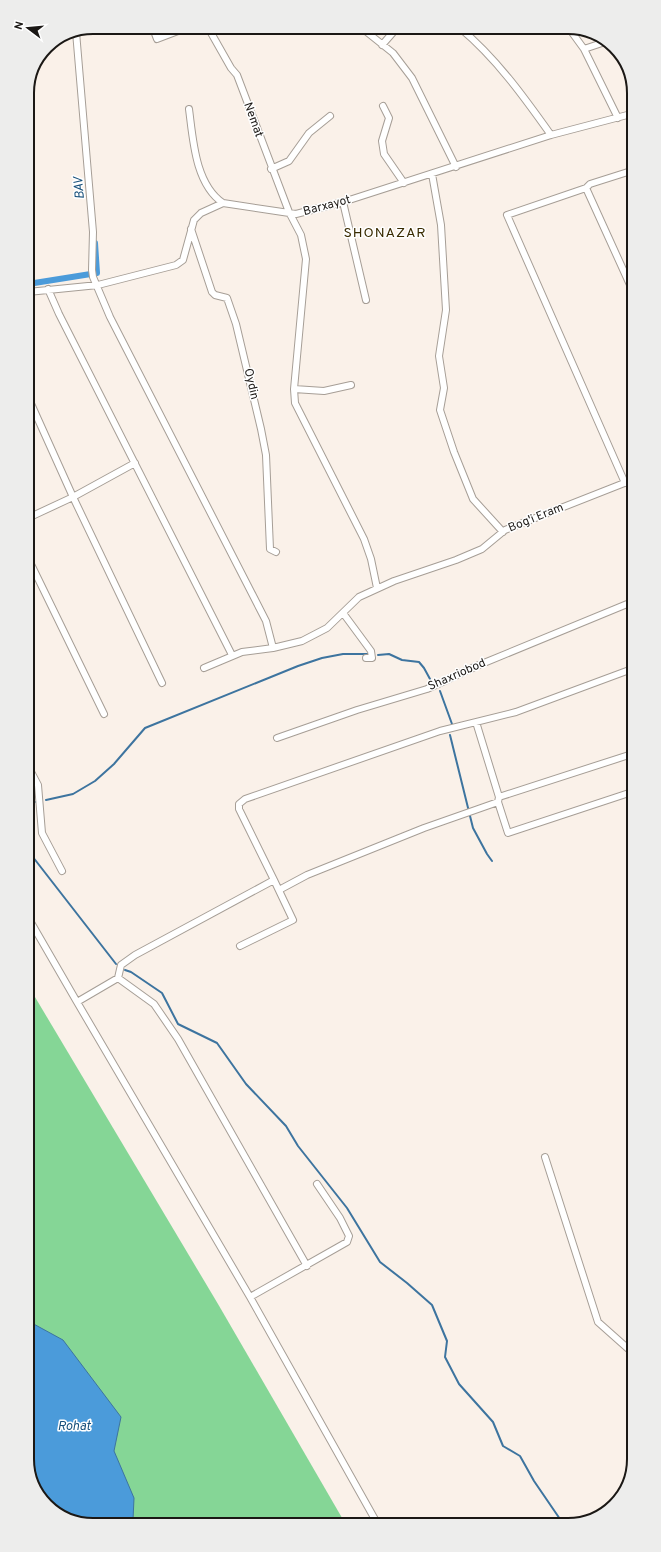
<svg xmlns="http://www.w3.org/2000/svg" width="661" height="1552" viewBox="0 0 661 1552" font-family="Overpass,sans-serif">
<rect width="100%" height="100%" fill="#faf1e9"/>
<path fill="#85d696" d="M 29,987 L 218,1304 L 345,1523 L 89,1525 L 53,1511 L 30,1480 Z"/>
<path fill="#4b9bda" stroke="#3d749f" d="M 30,1322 L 63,1340 L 121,1417 L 114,1451 L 134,1498 L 133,1520 L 137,1525 L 89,1525 L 53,1511 L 30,1480 Z"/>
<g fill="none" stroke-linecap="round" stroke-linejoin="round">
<path stroke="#3d749f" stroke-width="2" d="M 378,655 L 389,654 L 402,660 L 419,662 L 424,668 L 430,679
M 440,691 L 452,724
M 450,735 L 473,828 L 487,854 L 492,861
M 46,800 L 73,794 L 95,781 L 114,764 L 145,728 L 298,666 L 322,658 L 343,654 L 368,654
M 29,803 L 35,802
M 29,852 L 116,964
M 125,970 L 131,972 L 162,993 L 178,1024 L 217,1043 L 246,1084 L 286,1126 L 298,1146 L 347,1208 L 380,1262 L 407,1283 L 432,1305 L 447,1341 L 445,1357 L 459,1384 L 493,1422 L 503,1446 L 520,1456 L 534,1481 L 562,1522"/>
<path stroke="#4b9bda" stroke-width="6" d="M 28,284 L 97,273 L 95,243"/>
<defs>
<path id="minor" d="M 568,27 L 584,49 L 618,118
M 460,28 C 496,58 524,97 551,135
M 363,29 L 393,53 L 412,78 L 456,167
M 277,30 L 279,31 L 285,30
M 154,31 L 157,39 L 178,31
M 210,31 L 231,68 L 237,75 L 289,212 L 301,235 L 306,259 L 294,389 L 295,403 L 364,539 L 371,559 L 377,588
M 76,32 L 93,232 L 92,270 L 93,277 L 110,317 L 266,621 L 273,648
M 382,45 L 396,29
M 584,49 L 608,41
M 383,106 L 389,118 L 382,141 L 384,154 L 404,183
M 189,109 C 193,139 195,184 223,203
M 271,169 L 289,161 L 309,133 L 330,116
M 432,174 L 441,225 L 446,310 L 439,356 L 444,388 L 440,410 L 454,452 L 473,499 L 503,532
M 586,188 L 631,287
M 343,202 L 366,300
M 191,229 L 212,292 L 215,295 L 227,298 L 236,324 L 261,429 L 266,455 L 270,549 L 276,552
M 48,289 L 59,314 L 232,655
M 28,292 L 98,285 L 176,265 L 183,260 L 194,220 L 201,213 L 223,203 L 296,214 L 343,202 L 551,135 L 631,114
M 294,389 L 324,391 L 351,385
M 28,397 L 73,497 L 162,683
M 625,483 L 507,215 L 586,188 L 590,184 L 631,171
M 28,518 L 73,497 L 135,463
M 28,558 L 104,714
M 343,613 L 371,651 L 372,658 L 366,658
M 204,668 L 242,652 L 273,648 L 302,641 L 327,628 L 359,597 L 394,581 L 456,560 L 482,549 L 505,530 L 632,480
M 476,722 L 499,797 L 498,802 L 508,833 L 632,792
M 277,738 L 357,710 L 427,689 L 479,665 L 632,602
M 29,768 L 38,785 L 42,833 L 62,871
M 499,797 L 632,754
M 279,890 L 307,875 L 424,828 L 498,802
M 29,919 L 77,1002 L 250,1297 L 377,1523
M 240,946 L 293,920 L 274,880
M 118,978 L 121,965 L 135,955 L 274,880 L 239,809 L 239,804 L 245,799 L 440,731 L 516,712 L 632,669
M 77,1002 L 118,978 L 154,1004 L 178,1039 L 307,1266
M 545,1157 L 598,1322 L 634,1354
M 250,1297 L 347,1242 L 349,1236 L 340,1218 L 317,1184"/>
</defs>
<use href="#minor" stroke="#a69e96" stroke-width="8"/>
<use href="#minor" stroke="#fff" stroke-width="6"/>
</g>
<g text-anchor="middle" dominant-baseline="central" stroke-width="3" stroke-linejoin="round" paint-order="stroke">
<g font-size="12" fill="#1b1815" stroke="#fff">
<text transform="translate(253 120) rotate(70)">Nemat</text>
<text transform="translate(327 206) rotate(-15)">Barxayot</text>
<text transform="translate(251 384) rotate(77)">Oydin</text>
<text transform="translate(536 518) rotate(-22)">Bog'i Eram</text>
<text transform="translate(457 675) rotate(-24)">Shaxriobod</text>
</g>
<g font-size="13" font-style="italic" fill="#17507b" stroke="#fff">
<text transform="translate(80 188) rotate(-95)">BAV</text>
<text x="74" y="1427">Rohat</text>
</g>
<g font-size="14" letter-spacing="1" fill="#392b01" stroke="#fff">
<text x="385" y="233">SHONAZAR</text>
</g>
</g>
<path d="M0 0H661V1552H0ZM93 34H568A59 59 0 0 1 627 93V1459A59 59 0 0 1 568 1518H93A59 59 0 0 1 34 1459V93A59 59 0 0 1 93 34Z" fill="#ededec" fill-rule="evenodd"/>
<path fill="none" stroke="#1b1815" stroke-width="2" d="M93 34H568A59 59 0 0 1 627 93V1459A59 59 0 0 1 568 1518H93A59 59 0 0 1 34 1459V93A59 59 0 0 1 93 34Z"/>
<g transform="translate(28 28) rotate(286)" stroke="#ffffff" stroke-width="3" paint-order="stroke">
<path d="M0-3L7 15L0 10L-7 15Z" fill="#1b1815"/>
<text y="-6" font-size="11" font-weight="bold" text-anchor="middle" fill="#1b1815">N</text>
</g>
</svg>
